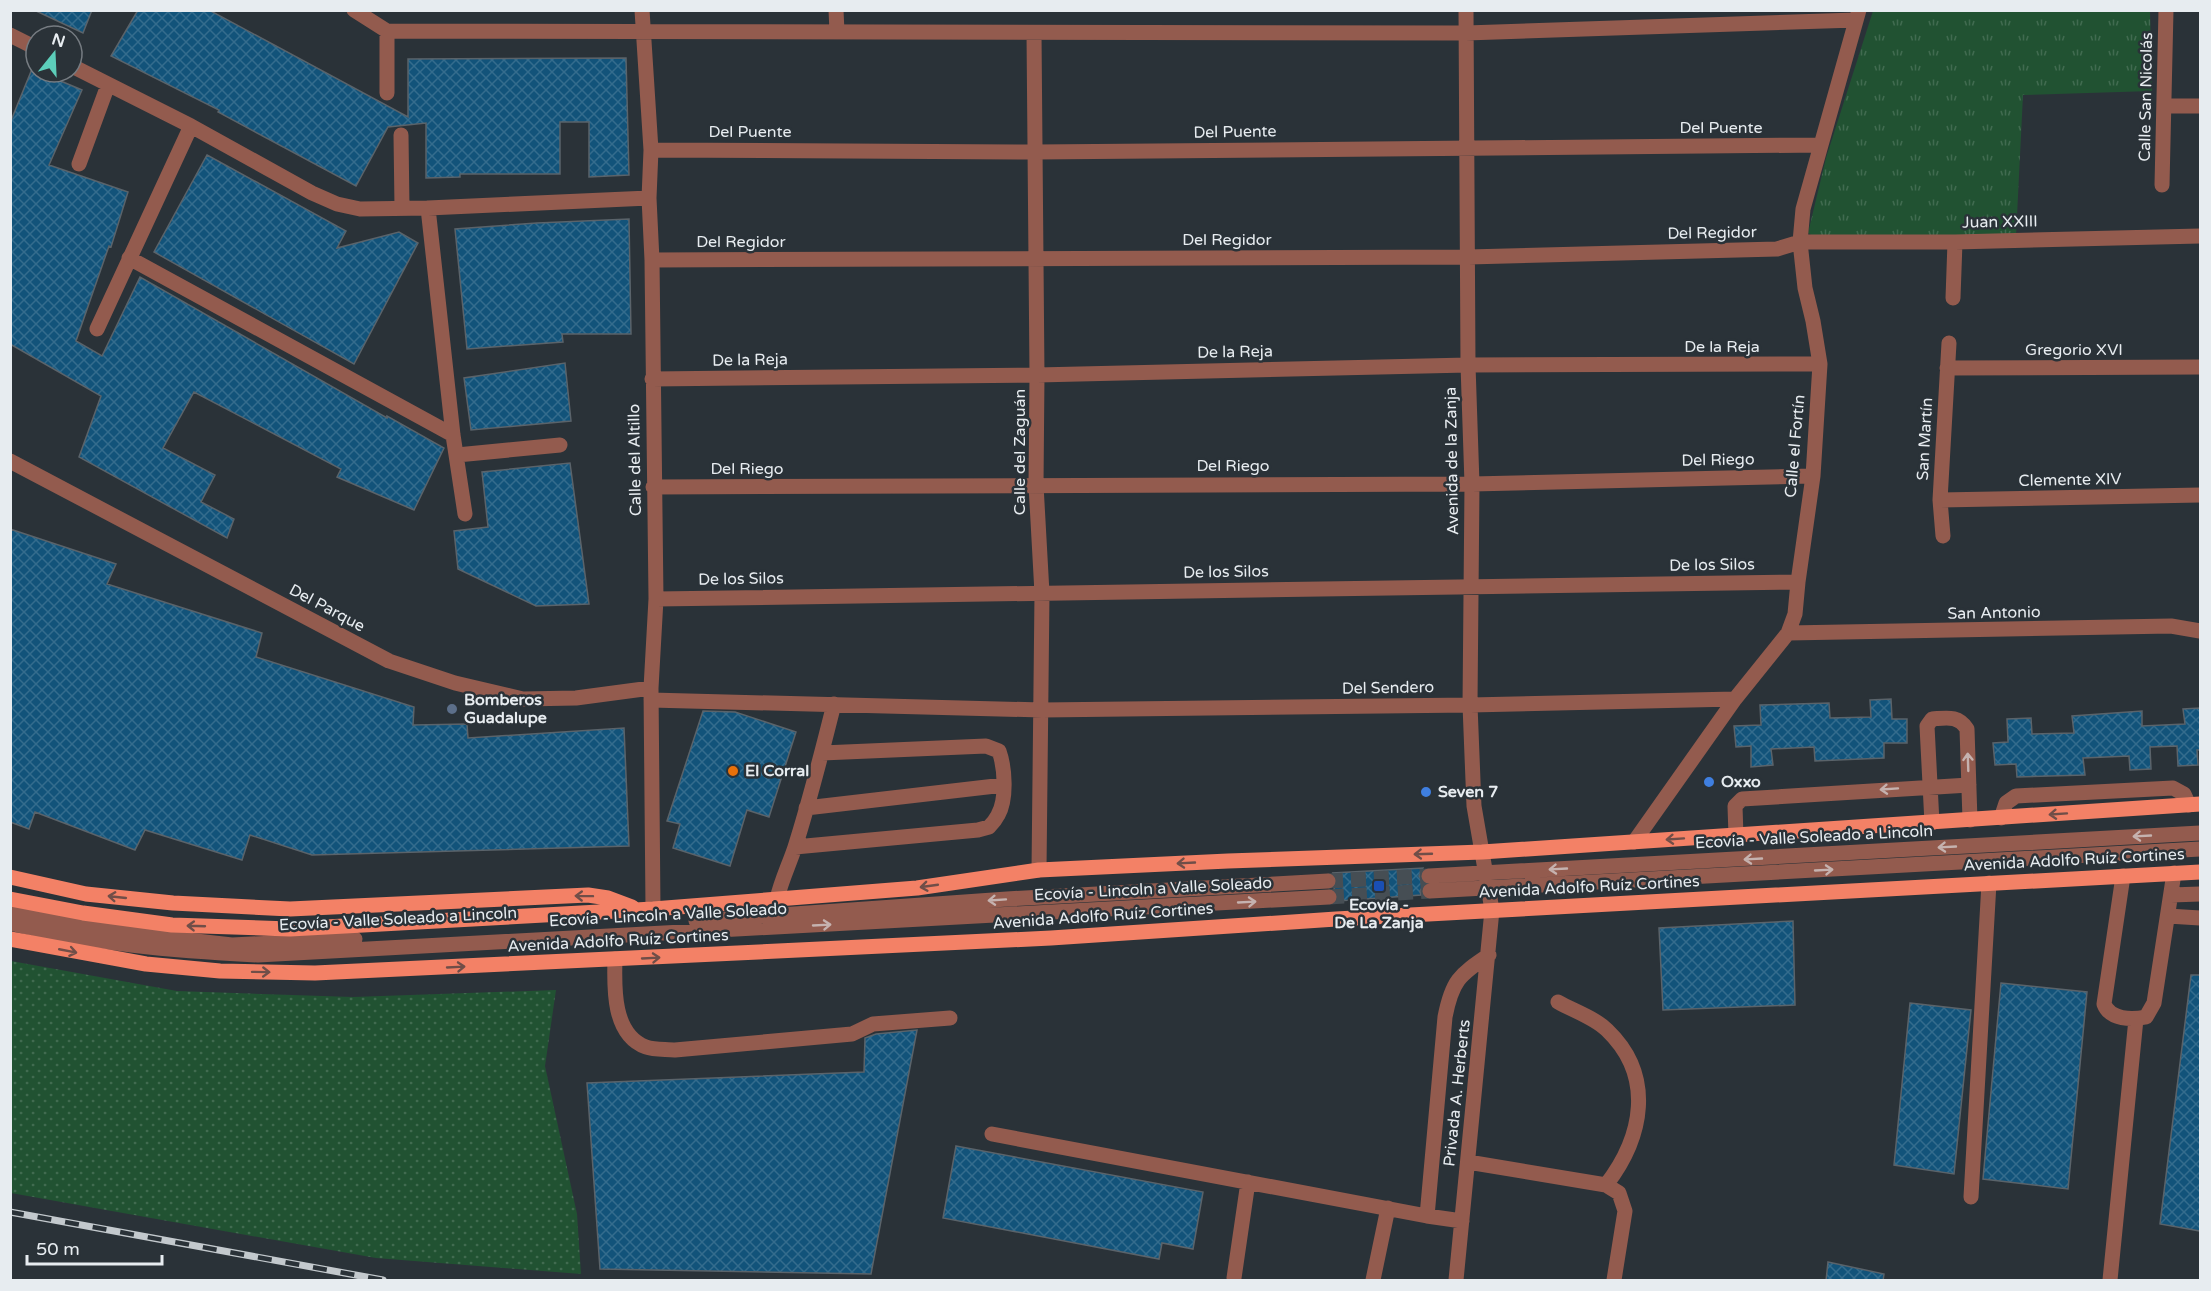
<svg xmlns="http://www.w3.org/2000/svg" width="2211" height="1291" viewBox="0 0 2211 1291" font-family="'Varela Round',sans-serif">
<defs>
<pattern id="grass-dots" width="8" height="8" patternUnits="userSpaceOnUse" patternTransform="scale(1.5)"><rect width="8" height="8" fill="#215232"/><path d="M2 2h.1M6 6h.1" fill="none" stroke="#416b50" stroke-width="1.8" stroke-linecap="round"/></pattern>
<pattern id="park-tufts" width="24" height="20" patternUnits="userSpaceOnUse" patternTransform="scale(1.5)"><rect width="24" height="20" fill="#215232"/><path d="M3 7l-1-3M5 7V3M7 7l1-3M15 17l-1-3M17 17v-4M19 17l1-3" fill="none" stroke="#416b50"/></pattern>
<pattern id="building-cross-hatch" width="8" height="8" patternUnits="userSpaceOnUse" patternTransform="scale(1.5)"><rect width="8" height="8" fill="#12537a"/><path d="M0 0l8 8M0 8l8-8" fill="none" stroke="#346c8d"/></pattern>
</defs>
<rect width="100%" height="100%" fill="#2a3238"/>
<path fill="url(#grass-dots)" d="M 11,961 L 177,991 L 353,997 L 556,990 L 545,1066 L 577,1214 L 581,1274 L 376,1258 L 11,1193 Z"/>
<path fill="url(#park-tufts)" d="M 1873,11 L 2150,11 L 2152,91 L 2023,95 L 2016,236 L 1815,237 L 1808,233 L 1826,158 Z"/>
<path fill="url(#building-cross-hatch)" stroke="#5a636a" stroke-width="1.5" d="M 34,10 L 92,10 L 83,33 Z
M 138,10 L 209,10 L 408,117 L 408,59 L 626,58 L 629,175 L 589,177 L 589,122 L 560,122 L 560,174 L 460,174 L 460,177 L 426,178 L 426,123 L 388,127 L 356,186 L 218,112 L 219,110 L 111,56 Z
M 32,69 L 82,90 L 49,165 L 128,192 L 111,247 L 109,246 L 76,341 L 102,356 L 140,277 L 387,418 L 387,416 L 444,448 L 414,510 L 337,477 L 341,469 L 194,392 L 163,448 L 215,475 L 201,502 L 234,519 L 227,538 L 79,457 L 101,396 L 10,344 L 10,123 Z
M 207,155 L 346,231 L 337,248 L 399,232 L 418,243 L 354,364 L 154,252 Z
M 629,219 L 631,334 L 562,334 L 563,342 L 467,349 L 455,229 L 537,223 Z
M 565,363 L 571,421 L 471,430 L 464,378 Z
M 570,463 L 589,604 L 536,606 L 458,569 L 454,531 L 488,527 L 482,472 Z
M 10,529 L 116,564 L 107,584 L 262,633 L 256,657 L 414,707 L 413,725 L 467,724 L 468,738 L 624,728 L 629,846 L 312,855 L 250,835 L 242,860 L 145,830 L 135,850 L 35,812 L 29,829 L 10,822 Z
M 1891,699 L 1892,719 L 1907,719 L 1907,743 L 1884,743 L 1884,758 L 1815,761 L 1814,747 L 1771,749 L 1773,765 L 1751,767 L 1751,746 L 1736,747 L 1734,726 L 1761,725 L 1760,705 L 1829,703 L 1830,718 L 1871,717 L 1870,700 Z
M 2200,708 L 2200,750 L 2197,750 L 2198,765 L 2178,766 L 2177,746 L 2150,747 L 2151,769 L 2130,770 L 2129,756 L 2083,758 L 2085,775 L 2017,777 L 2016,764 L 1995,765 L 1993,743 L 2008,742 L 2007,719 L 2031,718 L 2032,734 L 2074,733 L 2072,716 L 2142,711 L 2142,726 L 2185,724 L 2183,709 Z
M 703,711 L 735,712 L 796,732 L 769,817 L 747,810 L 730,866 L 673,848 L 680,824 L 667,821 Z
M 1423,868 L 1419,876 L 1424,884 L 1420,891 L 1421,895 L 1338,901 L 1337,892 L 1334,889 L 1338,880 L 1333,873 Z
M 1793,921 L 1795,1005 L 1663,1010 L 1659,928 Z
M 2191,975 L 2200,975 L 2200,1231 L 2160,1224 Z
M 2001,983 L 2087,992 L 2068,1189 L 1983,1179 Z
M 1910,1003 L 1971,1010 L 1954,1174 L 1894,1165 Z
M 917,1030 L 871,1274 L 600,1269 L 587,1083 L 864,1072 L 865,1038 L 876,1034 Z
M 956,1146 L 1203,1192 L 1193,1249 L 1162,1243 L 1159,1259 L 943,1218 Z
M 1828,1262 L 1884,1274 L 1883,1281 L 1826,1281 Z"/>
<g fill="none" stroke-linecap="round" stroke-linejoin="round">
<path stroke="#464e54" stroke-width="15" stroke-dasharray="15 8" stroke-linecap="butt" d="M 1328,881 L 1429,876
M 1329,897 L 1430,891"/>
<path stroke="#935b4e" stroke-width="15" d="M 354,10 L 387,31 L 1466,33 L 1856,20
M 642,10 L 651,150 L 649,198 L 652,260 L 656,599 L 651,688 L 653,909
M 836,10 L 837,32
M 1034,33 L 1037,375 L 1036,485 L 1042,593 L 1039,870
M 10,35 L 36,48
M 72,66 L 191,126 L 312,193 L 337,204 L 360,209 L 428,208 L 649,198
M 387,93 L 387,31
M 2165,106 L 2200,106
M 401,135 L 402,208
M 651,150 L 1036,152 L 1820,145
M 79,164 L 108,85
M 2162,185 L 2166,10
M 428,208 L 453,435 L 465,514
M 129,258 L 453,435
M 652,260 L 1468,257 L 1777,249 L 1800,242 L 1955,242 L 2200,236
M 1953,298 L 1955,242
M 97,329 L 191,126
M 1947,368 L 2200,367
M 652,379 L 1037,375 L 1468,365 L 1820,364
M 457,455 L 560,445
M 10,461 L 389,661 L 455,683 L 523,699 L 576,698 L 651,688
M 653,487 L 1472,484 L 1813,476
M 1940,500 L 2200,495
M 1943,536 L 1940,500 L 1949,343
M 656,599 L 1798,582
M 1788,633 L 2171,626 L 2200,631
M 651,700 L 1042,710 L 1470,705 L 1735,699
M 806,808 L 1004,785
M 2001,818 L 2006,803 L 2016,796 L 2173,788 L 2184,794 L 2189,805
M 1932,823 L 1927,726 L 1932,719 C 1947,718 1958,715 1967,729 L 1970,820
M 1736,836 L 1735,806 L 1742,799 L 1969,785
M 1634,842 L 1735,699 L 1788,633 L 1795,614 L 1798,582 L 1813,476 L 1820,364 L 1813,321 L 1805,288 L 1800,242 L 1803,209 L 1859,10
M 795,847 L 978,830 L 989,827 C 992,824 996,819 998,815 C 1007,799 1005,768 999,751 L 986,746 L 822,753
M 1429,876 L 2200,833
M 2123,876 L 2104,1004 C 2110,1020 2132,1020 2146,1017 L 2154,1003 L 2174,873
M 1430,891 L 2200,849
M 2171,895 L 2200,894
M 777,899 C 781,881 789,865 795,847 C 810,800 822,752 834,704
M 10,913 L 142,935 L 232,945 L 355,939
M 2168,916 L 2200,918
M 696,921 L 1007,899 L 1328,881
M 10,923 C 91,944 175,951 258,955 L 1329,897
M 615,959 C 614,989 613,1035 646,1047 C 654,1050 666,1049 675,1050 L 852,1034 L 873,1024 L 950,1018
M 1558,1002 C 1574,1011 1595,1018 1607,1030 C 1655,1076 1643,1137 1606,1185
M 992,1134 L 1427,1216 L 1445,1017 C 1452,981 1459,975 1489,955
M 1468,1162 L 1606,1185 L 1619,1193 L 1625,1211 L 1614,1280
M 1971,1197 L 1989,883
M 1427,1216 L 1462,1221
M 1234,1278 L 1248,1182
M 1373,1280 L 1388,1208
M 1456,1280 L 1492,910 L 1474,806 L 1470,705 L 1472,484 L 1468,365 L 1466,10
M 2110,1280 L 2136,1019"/>
<path stroke="#f38166" stroke-width="15" d="M 10,877 L 86,894 L 173,903 L 290,909 L 588,895 L 608,898 L 632,907
M 10,899 L 83,913 L 172,925 L 290,929 L 653,909 L 917,888 L 1039,870 L 1228,861 L 1482,852 L 2200,804
M 10,939 L 146,964 L 220,971 L 315,973 L 1051,938 L 1336,919 L 2200,872"/>
<defs>
<path id="rail" d="M 10,1212 L 383,1280"/>
</defs>
<use href="#rail" stroke="#c3c9cd" stroke-width="7"/>
<use href="#rail" stroke="#2a3238" stroke-width="4.5" stroke-dasharray="14" stroke-linecap="butt"/>
</g>
<defs><path id="oneway-shaft" d="M-6 0H5M1.5-3L5.5 0L1.5 3" fill="none" stroke-width="1.6" stroke-linecap="round" stroke-linejoin="round" transform="scale(1.5)"/></defs>
<g stroke="#c5b2af">
<use href="#oneway-shaft" transform="translate(1968 762) rotate(-92)"/>
<use href="#oneway-shaft" transform="translate(1889 789) rotate(176)"/>
<use href="#oneway-shaft" transform="translate(2142 836) rotate(177)"/>
<use href="#oneway-shaft" transform="translate(1947 847) rotate(177)"/>
<use href="#oneway-shaft" transform="translate(1753 859) rotate(177)"/>
<use href="#oneway-shaft" transform="translate(1558 869) rotate(177)"/>
<use href="#oneway-shaft" transform="translate(1824 870) rotate(-3)"/>
<use href="#oneway-shaft" transform="translate(997 900) rotate(176)"/>
<use href="#oneway-shaft" transform="translate(1247 902) rotate(-3)"/>
<use href="#oneway-shaft" transform="translate(822 925) rotate(-3)"/>
</g>
<g stroke="#704e48">
<use href="#oneway-shaft" transform="translate(2058 814) rotate(176)"/>
<use href="#oneway-shaft" transform="translate(1675 839) rotate(176)"/>
<use href="#oneway-shaft" transform="translate(1423 854) rotate(178)"/>
<use href="#oneway-shaft" transform="translate(1186 863) rotate(177)"/>
<use href="#oneway-shaft" transform="translate(929 886) rotate(172)"/>
<use href="#oneway-shaft" transform="translate(584 896) rotate(-179)"/>
<use href="#oneway-shaft" transform="translate(117 897) rotate(-174)"/>
<use href="#oneway-shaft" transform="translate(196 926) rotate(-178)"/>
<use href="#oneway-shaft" transform="translate(68 951) rotate(11)"/>
<use href="#oneway-shaft" transform="translate(651 958) rotate(-3)"/>
<use href="#oneway-shaft" transform="translate(456 967) rotate(-3)"/>
<use href="#oneway-shaft" transform="translate(261 972) rotate(1)"/>
</g>
<circle fill="#5c6f8a" stroke="#2a3238" stroke-width="2" cx="452" cy="709" r="6"/>
<circle fill="#e8710a" stroke="#2a3238" stroke-width="2" cx="733" cy="771" r="6"/>
<g fill="#3f7fe0" stroke="#2a3238" stroke-width="2">
<circle cx="1709" cy="782" r="6"/>
<circle cx="1426" cy="792" r="6"/>
</g>
<rect fill="#1a4fb4" stroke="#2a3238" stroke-width="2" x="1373" y="880" width="12" height="12" rx="3"/>
<g text-anchor="middle" dominant-baseline="central" stroke-width="5" stroke-linejoin="round" paint-order="stroke">
<g font-size="16" fill="#e7ecf0" stroke="#2a3238">
<text transform="translate(2146 97) rotate(-89)">Calle San Nicolás</text>
<text x="1721" y="128">Del Puente</text>
<text x="750" y="132">Del Puente</text>
<text transform="translate(1235 132) rotate(-1)">Del Puente</text>
<text transform="translate(2000 222) rotate(-1)">Juan XXIII</text>
<text transform="translate(1712 233) rotate(-1)">Del Regidor</text>
<text x="1227" y="240">Del Regidor</text>
<text x="741" y="242">Del Regidor</text>
<text x="1722" y="347">De la Reja</text>
<text x="2074" y="350">Gregorio XVI</text>
<text transform="translate(1235 352) rotate(-1)">De la Reja</text>
<text transform="translate(750 360) rotate(-1)">De la Reja</text>
<text transform="translate(1925 439) rotate(-87)">San Martín</text>
<text transform="translate(1795 446) rotate(-85)">Calle el Fortín</text>
<text transform="translate(1020 452) rotate(-90)">Calle del Zaguán</text>
<text transform="translate(635 460) rotate(-91)">Calle del Altillo</text>
<text transform="translate(1718 460) rotate(-1)">Del Riego</text>
<text transform="translate(1452 461) rotate(-91)">Avenida de la Zanja</text>
<text x="1233" y="466">Del Riego</text>
<text x="747" y="469">Del Riego</text>
<text transform="translate(2070 480) rotate(-1)">Clemente XIV</text>
<text transform="translate(1712 565) rotate(-1)">De los Silos</text>
<text transform="translate(1226 572) rotate(-1)">De los Silos</text>
<text transform="translate(741 579) rotate(-1)">De los Silos</text>
<text transform="translate(327 608) rotate(28)">Del Parque</text>
<text transform="translate(1994 613) rotate(-1)">San Antonio</text>
<text transform="translate(1388 688) rotate(-1)">Del Sendero</text>
<text transform="translate(1814 837) rotate(-3)">Ecovía - Valle Soleado a Lincoln</text>
<text transform="translate(2074 860) rotate(-3)">Avenida Adolfo Ruíz Cortines</text>
<text transform="translate(1589 887) rotate(-3)">Avenida Adolfo Ruíz Cortines</text>
<text transform="translate(1153 889) rotate(-3)">Ecovía - Lincoln a Valle Soleado</text>
<text transform="translate(668 915) rotate(-3)">Ecovía - Lincoln a Valle Soleado</text>
<text transform="translate(1103 916) rotate(-4)">Avenida Adolfo Ruíz Cortines</text>
<text transform="translate(398 919) rotate(-3)">Ecovía - Valle Soleado a Lincoln</text>
<text transform="translate(618 941) rotate(-3)">Avenida Adolfo Ruíz Cortines</text>
<text transform="translate(1457 1093) rotate(-84)">Privada A. Herberts</text>
</g>
<g font-size="16" font-weight="bold" fill="#e7ecf0" stroke="#2a3238" text-anchor="start">
<text x="464" y="700">Bomberos<tspan x="464" dy="18">Guadalupe</tspan></text>
<text x="745" y="771">El Corral</text>
<text x="1721" y="782">Oxxo</text>
<text x="1438" y="792">Seven 7</text>
<text x="1379" y="905" text-anchor="middle">Ecovía -<tspan x="1379" dy="18">De La Zanja</tspan></text>
</g>
</g>
<rect width="2211" height="1291" fill="none" stroke="#e7ecf0" stroke-width="24"/>
<g transform="translate(54 54) rotate(18)"><circle r="28" fill="#2a3238" stroke="#767c82" stroke-width="1.5"/>
<path d="M0-4.5L10 22L0 15L-10 22Z" fill="#5cceba"/>
<text y="-9" font-size="16" font-weight="bold" text-anchor="middle" fill="#e7ecf0">N</text>
</g>
<path d="M27 1255v9h135v-9" fill="none" stroke="#e7ecf0" stroke-width="3"/>
<text x="36" y="1255" font-size="18" fill="#e7ecf0" stroke="#2a3238" stroke-width="4.5" paint-order="stroke">50 m</text>
</svg>
